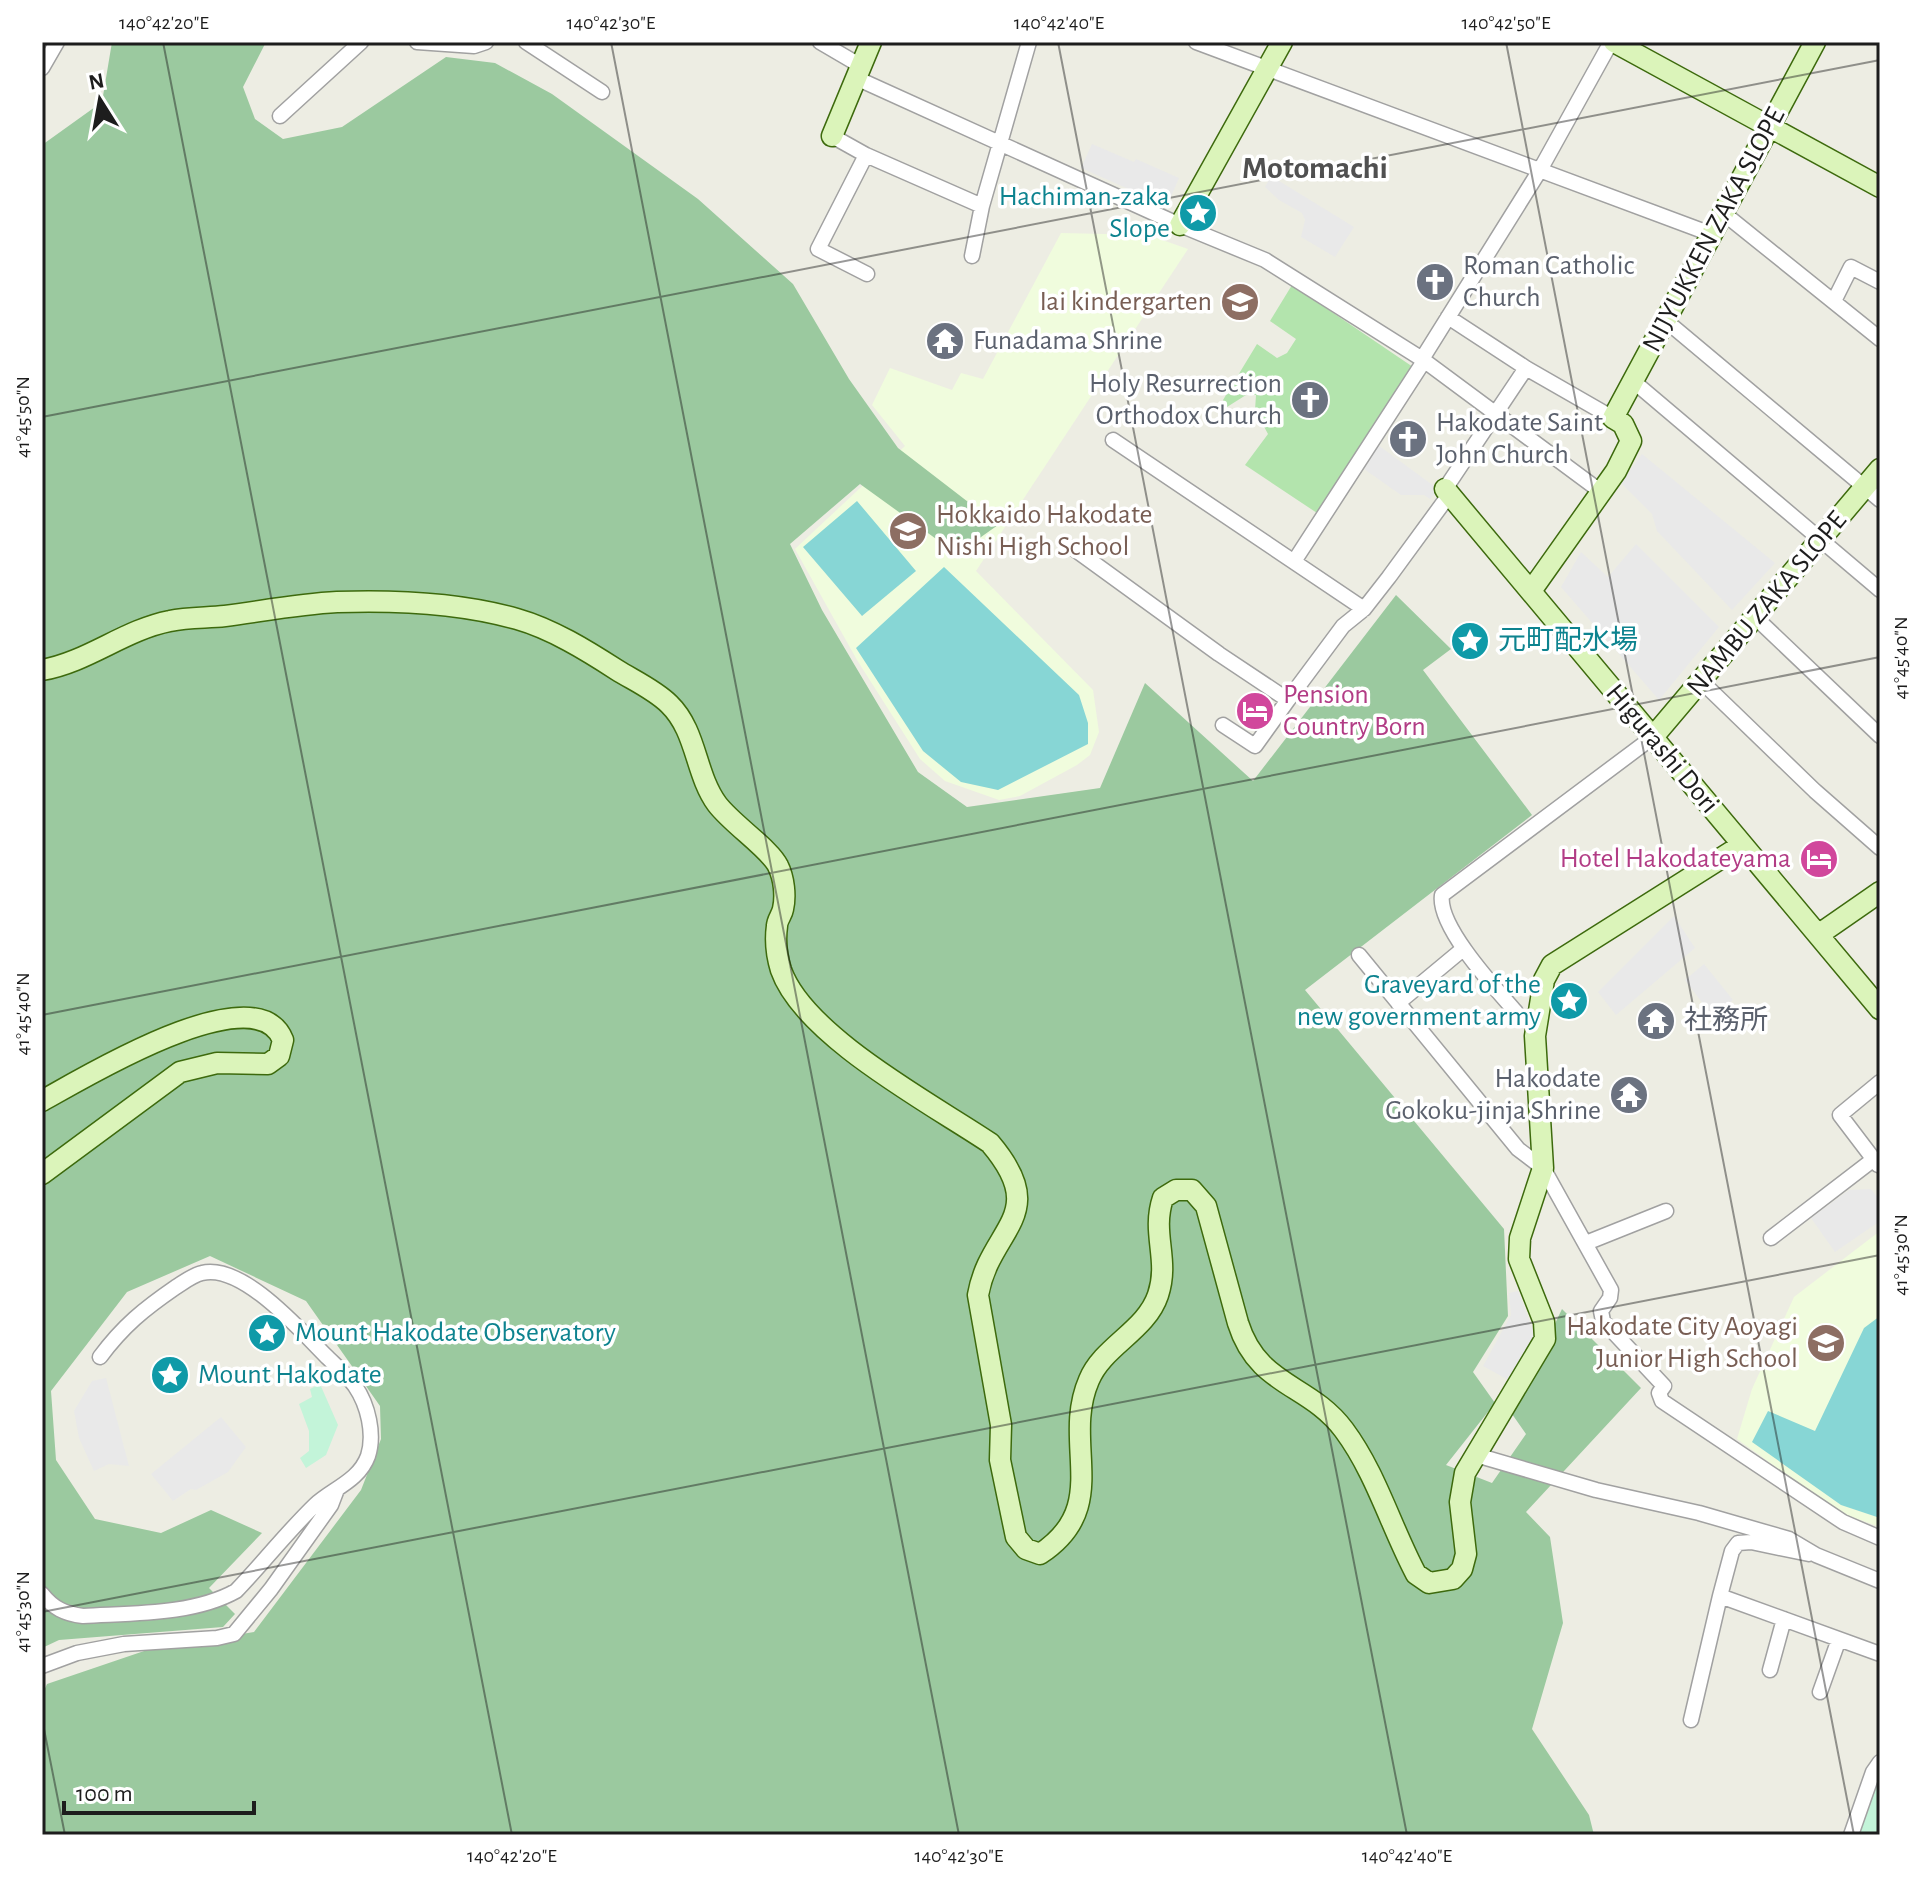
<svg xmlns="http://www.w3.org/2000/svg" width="1922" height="1877" viewBox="0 0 1922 1877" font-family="'Alegreya Sans','Noto Sans JP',sans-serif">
<rect width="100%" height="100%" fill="#edede3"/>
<path fill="#f0fcdd" d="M 1061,233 L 1148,235 L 1188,249 L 976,571 L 1093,690 L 1099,732 L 1090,755 L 1077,765 L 1020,796 L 999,800 L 945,781 L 920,759 L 857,660 L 795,549 L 905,446 L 872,405 L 890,368 L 952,390 L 961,373 L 983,379 Z
M 1880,1231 L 1880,1527 L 1838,1512 L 1737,1439 L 1752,1389 L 1794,1297 Z"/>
<path fill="#b3e4ad" d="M 1292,285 L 1413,367 L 1320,515 L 1245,465 L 1268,434 L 1255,410 L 1256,395 L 1246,395 L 1227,407 L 1223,400 L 1257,344 L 1277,358 L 1287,353 L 1296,339 L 1270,321 Z"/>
<path fill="#9bc99f" d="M 112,42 L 266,42 L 243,87 L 255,119 L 283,139 L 342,127 L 446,57 L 495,63 L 552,94 L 698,199 L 793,284 L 849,379 L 898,448 L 998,525 L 957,554 L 860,484 L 790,544 L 822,610 L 918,772 L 967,807 L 1100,788 L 1145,683 L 1253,781 L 1396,595 L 1451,649 L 1423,670 L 1532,815 L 1305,990 L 1504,1229 L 1508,1316 L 1473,1372 L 1495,1403 L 1446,1465 L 1492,1483 L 1526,1434 L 1512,1414 L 1562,1309 L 1641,1388 L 1526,1512 L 1550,1537 L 1563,1623 L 1532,1729 L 1589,1815 L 1594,1835 L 42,1835 L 42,1695 L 47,1684 L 150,1649 L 254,1632 L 361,1490 L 381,1439 L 380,1406 L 306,1301 L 210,1256 L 127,1292 L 51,1391 L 56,1460 L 95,1519 L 161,1533 L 211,1510 L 262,1533 L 209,1588 L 235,1614 L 223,1627 L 59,1640 L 42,1648 L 42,145 L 102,102 Z"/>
<path fill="#c3f4d9" d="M 320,1384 L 338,1425 L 326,1455 L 306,1468 L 300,1458 L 309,1451 L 309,1431 L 299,1404 L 312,1397 L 310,1389 Z
M 1880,1773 L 1880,1835 L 1856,1835 Z"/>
<path fill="#87d6d5" d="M 857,501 L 916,571 L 862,616 L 803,547 Z
M 944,567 L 1079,695 L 1088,723 L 1088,744 L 998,790 L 961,782 L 923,751 L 856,648 Z
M 1880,1316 L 1880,1518 L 1841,1505 L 1752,1442 L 1768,1411 L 1815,1431 L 1864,1328 Z"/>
<path fill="#e9e9e9" d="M 1092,144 L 1134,162 L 1136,159 L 1179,178 L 1167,206 L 1081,168 Z
M 1271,176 L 1354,227 L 1335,257 L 1301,237 L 1305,220 L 1302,213 L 1279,200 L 1265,187 Z
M 1378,445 L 1438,489 L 1430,499 L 1424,495 L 1401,495 L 1364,469 Z
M 1642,454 L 1775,563 L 1732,610 L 1657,531 L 1652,514 L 1621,483 Z
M 1636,544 L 1719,627 L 1659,700 L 1561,587 L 1581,552 L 1608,577 Z
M 1674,916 L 1695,948 L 1616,1015 L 1598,992 Z
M 1704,964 L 1733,1000 L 1713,1017 L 1685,980 Z
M 1871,1189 L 1880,1201 L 1880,1221 L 1835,1252 L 1811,1218 L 1849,1190 Z
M 1518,1291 L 1535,1336 L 1512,1382 L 1483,1366 L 1511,1315 L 1509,1293 Z
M 106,1378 L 129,1466 L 109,1464 L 94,1471 L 79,1438 L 74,1411 L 92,1381 Z
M 221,1417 L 246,1447 L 228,1472 L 196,1490 L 191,1489 L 173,1501 L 151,1474 Z"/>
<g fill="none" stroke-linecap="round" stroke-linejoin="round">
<defs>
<path id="street" d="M 417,42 L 474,46 L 486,42
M 526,42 L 602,92
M 820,42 L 861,66
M 1196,42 L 1711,234
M 42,68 L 57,42
M 856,78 L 1180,225 L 1265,260 L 1422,359 L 1600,491
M 280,116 L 361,42
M 832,136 L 866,155 L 982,206
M 866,155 L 818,249 L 867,274
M 1722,212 L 1880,339
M 972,256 L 982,206 L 1029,42
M 1834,301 L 1851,267 L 1880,282
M 1448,317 L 1526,368 L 1613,418
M 1665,320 L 1880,500
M 1422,359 L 1540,170 L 1611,42
M 1633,381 L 1880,590
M 1113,440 L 1364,609
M 1445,489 L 1526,368
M 1073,548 L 1219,654 L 1288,700 L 1343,626 L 1364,609 L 1389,577 L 1449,495
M 1295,560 L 1424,361
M 1756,618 L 1880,736
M 1701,681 L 1815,791 L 1880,848
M 1223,725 L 1255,746 L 1288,700
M 1359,955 L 1518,1149 L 1543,1168 L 1611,1290 L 1610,1298 L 1601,1311 L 1603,1321 L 1664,1386 L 1659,1393 L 1662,1401 L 1843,1522 L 1880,1538
M 1398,1003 L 1463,949
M 1516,1012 C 1495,988 1437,926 1442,895 L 1653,737
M 1878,1165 L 1840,1115 L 1880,1082
M 1771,1238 L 1874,1159
M 1586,1243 L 1666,1211
M 1476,1455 L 1596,1490 L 1699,1513 L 1789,1539 L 1816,1555 L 1880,1581
M 1809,1554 L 1751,1542 L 1738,1543 L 1732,1551 L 1720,1596 L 1880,1654
M 42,1594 C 53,1608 65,1614 83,1616 C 132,1613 193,1615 236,1591 C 263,1563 287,1532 315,1505 C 332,1489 359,1481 368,1456 C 375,1434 368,1405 355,1386 C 347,1375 335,1365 325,1355 C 300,1330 242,1263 202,1273 C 193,1275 184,1282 176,1287 C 144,1309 123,1326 100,1357
M 42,1666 L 77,1653 L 124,1644 L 217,1638 L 234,1634 L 271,1589 L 331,1505 L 336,1492
M 1770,1670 L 1784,1619
M 1820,1692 L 1839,1639
M 1691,1720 L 1720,1596
M 1851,1835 L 1873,1772 L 1880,1762"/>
<path id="secondary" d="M 1614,42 L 1880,187
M 832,136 L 871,42
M 1180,225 L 1282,42
M 1445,489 L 1880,1009
M 1531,591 L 1616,471 L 1631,441 L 1623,424 L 1613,418 L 1815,42
M 42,670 C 88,662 124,630 170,621 C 188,617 207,618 225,616 C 263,611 299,604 337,602 C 395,600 461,603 517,619 C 552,629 586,650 617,670 C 633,680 655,690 669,704 C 697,731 695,774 717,804 C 732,824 770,849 778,866 C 784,878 786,896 783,909 C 782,915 777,920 777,926 C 775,940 777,957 781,970 C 804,1036 932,1104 990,1143 C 1052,1216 990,1227 978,1295 L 1001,1425 L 1000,1460 L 1016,1537 L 1026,1549 L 1040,1554 C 1113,1506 1061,1444 1089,1380 C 1103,1346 1146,1331 1158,1295 C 1170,1259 1151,1234 1163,1198 L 1176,1190 L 1192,1190 L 1206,1206 L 1238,1323 C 1258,1387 1309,1383 1344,1430 C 1376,1473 1391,1527 1416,1574 L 1429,1583 L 1453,1579 L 1462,1569 L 1466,1554 L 1460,1502 L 1465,1473 L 1545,1339 L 1544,1322 L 1519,1259 L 1520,1238 L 1543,1168 L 1535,1036 L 1544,980 L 1552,965 L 1742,845
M 1653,737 L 1880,469
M 1818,935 L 1880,892
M 42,1101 C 80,1080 256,972 283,1040 L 279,1056 L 268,1064 L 217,1063 L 180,1072 L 42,1174"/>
</defs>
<use href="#street" stroke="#a1a1a1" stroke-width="17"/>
<use href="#secondary" stroke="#3d6a0d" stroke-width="23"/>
<use href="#street" stroke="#fff" stroke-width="14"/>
<use href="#secondary" stroke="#dbf4ba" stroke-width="20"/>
</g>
<path fill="none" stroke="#1d1d1d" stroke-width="2" stroke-opacity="0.45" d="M 163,42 L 512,1835M 611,42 L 959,1835M 1058,42 L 1407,1835M 1506,42 L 1854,1835M 42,417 L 1880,60M 42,1015 L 1880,657M 42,1612 L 1880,1255M 42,1719 L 65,1835"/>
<defs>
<symbol id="sight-disc" viewBox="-11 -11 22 22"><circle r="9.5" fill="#0f9aa8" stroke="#fff"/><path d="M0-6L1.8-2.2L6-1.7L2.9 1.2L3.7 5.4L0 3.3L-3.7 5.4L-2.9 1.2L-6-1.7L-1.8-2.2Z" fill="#fff"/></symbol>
<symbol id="church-disc" viewBox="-11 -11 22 22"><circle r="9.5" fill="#6b7280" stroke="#fff"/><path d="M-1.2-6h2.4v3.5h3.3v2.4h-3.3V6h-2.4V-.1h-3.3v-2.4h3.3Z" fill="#fff"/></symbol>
<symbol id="school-disc" viewBox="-11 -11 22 22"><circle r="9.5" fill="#8d6e63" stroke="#fff"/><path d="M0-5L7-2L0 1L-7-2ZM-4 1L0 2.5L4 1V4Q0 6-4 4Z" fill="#fff"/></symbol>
<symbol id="temple-disc" viewBox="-11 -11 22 22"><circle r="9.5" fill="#6b7280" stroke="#fff"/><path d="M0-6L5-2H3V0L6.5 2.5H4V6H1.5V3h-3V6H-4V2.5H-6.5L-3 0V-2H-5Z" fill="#fff"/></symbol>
<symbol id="hotel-disc" viewBox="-11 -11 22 22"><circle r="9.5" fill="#d1479c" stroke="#fff"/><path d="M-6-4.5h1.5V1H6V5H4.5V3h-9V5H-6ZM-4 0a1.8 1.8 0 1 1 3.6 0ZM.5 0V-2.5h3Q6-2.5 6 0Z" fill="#fff"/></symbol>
</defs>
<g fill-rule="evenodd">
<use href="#sight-disc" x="1176" y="191" width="44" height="44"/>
<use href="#church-disc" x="1413" y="260" width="44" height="44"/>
<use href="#school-disc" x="1218" y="280" width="44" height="44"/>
<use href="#temple-disc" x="923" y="319" width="44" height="44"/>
<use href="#church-disc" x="1288" y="378" width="44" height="44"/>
<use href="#church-disc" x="1386" y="417" width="44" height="44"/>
<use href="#school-disc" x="886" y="509" width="44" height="44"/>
<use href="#sight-disc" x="1448" y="619" width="44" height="44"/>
<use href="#hotel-disc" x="1233" y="689" width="44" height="44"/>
<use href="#hotel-disc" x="1797" y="837" width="44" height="44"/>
<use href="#sight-disc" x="1547" y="979" width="44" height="44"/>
<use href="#temple-disc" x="1634" y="999" width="44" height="44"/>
<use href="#temple-disc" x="1607" y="1073" width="44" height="44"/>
<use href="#sight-disc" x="245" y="1311" width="44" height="44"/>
<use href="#school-disc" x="1804" y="1321" width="44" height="44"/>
<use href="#sight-disc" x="148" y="1353" width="44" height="44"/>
</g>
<g text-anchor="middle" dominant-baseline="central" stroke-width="7" stroke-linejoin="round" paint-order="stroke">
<g font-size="28" fill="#0d838f" stroke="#fff" text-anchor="start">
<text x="1170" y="197" text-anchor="end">Hachiman-zaka<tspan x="1170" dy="32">Slope</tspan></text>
<text x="1498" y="641">元町配水場</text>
<text x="1541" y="985" text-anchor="end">Graveyard of the<tspan x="1541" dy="32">new government army</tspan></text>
<text x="295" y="1333">Mount Hakodate Observatory</text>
<text x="198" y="1375">Mount Hakodate</text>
</g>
<g font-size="28" fill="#1d1d1d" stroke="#fff">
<text transform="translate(1714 230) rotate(-62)">NIJYUKKEN ZAKA SLOPE</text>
<text transform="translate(1767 604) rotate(-50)">NAMBU ZAKA SLOPE</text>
<text transform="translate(1662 749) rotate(50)">Higurashi Dori</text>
</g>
<g font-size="28" fill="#5b616d" stroke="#fff" text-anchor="start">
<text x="1463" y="266">Roman Catholic<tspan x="1463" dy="32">Church</tspan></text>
<text x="973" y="341">Funadama Shrine</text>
<text x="1282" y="384" text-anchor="end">Holy Resurrection<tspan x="1282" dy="32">Orthodox Church</tspan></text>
<text x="1436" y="423">Hakodate Saint<tspan x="1436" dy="32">John Church</tspan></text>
<text x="1684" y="1021">社務所</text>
<text x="1601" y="1079" text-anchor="end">Hakodate<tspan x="1601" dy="32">Gokoku-jinja Shrine</tspan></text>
</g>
<g font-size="28" fill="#785e54" stroke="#fff" text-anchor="end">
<text x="1212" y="302">Iai kindergarten</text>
<text x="936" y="515" text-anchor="start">Hokkaido Hakodate<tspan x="936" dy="32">Nishi High School</tspan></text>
<text x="1798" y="1327">Hakodate City Aoyagi<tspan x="1798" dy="32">Junior High School</tspan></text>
</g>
<g font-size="28" fill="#b23c85" stroke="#fff" text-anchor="start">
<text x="1283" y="695">Pension<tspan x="1283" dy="32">Country Born</tspan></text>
<text x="1791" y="859" text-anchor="end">Hotel Hakodateyama</text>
</g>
<g font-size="32" font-weight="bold" fill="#505050" stroke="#fff">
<text x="1315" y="168">Motomachi</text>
</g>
</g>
<rect width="1922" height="1877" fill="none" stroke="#ffffff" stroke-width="88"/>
<g transform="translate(100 100) rotate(349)" stroke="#ffffff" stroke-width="6" paint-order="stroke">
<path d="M0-6L14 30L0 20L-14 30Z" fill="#1d1d1d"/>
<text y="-12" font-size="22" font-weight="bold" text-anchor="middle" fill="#1d1d1d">N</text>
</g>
<path d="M64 1801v12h190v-12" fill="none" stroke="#1d1d1d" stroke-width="4"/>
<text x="76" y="1801" font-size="24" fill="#1d1d1d" stroke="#ffffff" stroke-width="6" paint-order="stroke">100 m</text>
<rect x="44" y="44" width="1834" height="1789" fill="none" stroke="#1d1d1d" stroke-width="3"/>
<g font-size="20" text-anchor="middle" fill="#1d1d1d">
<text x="164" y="29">140°42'20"E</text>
<text x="611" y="29">140°42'30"E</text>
<text x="1059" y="29">140°42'40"E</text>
<text x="1506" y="29">140°42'50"E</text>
<text transform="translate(22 417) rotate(-90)" y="7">41°45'50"N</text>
<text transform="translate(1900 658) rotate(-90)" y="7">41°45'40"N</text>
<text transform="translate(22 1014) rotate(-90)" y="7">41°45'40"N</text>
<text transform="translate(1900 1255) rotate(-90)" y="7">41°45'30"N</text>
<text transform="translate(22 1612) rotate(-90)" y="7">41°45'30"N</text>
<text x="512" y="1862">140°42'20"E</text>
<text x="959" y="1862">140°42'30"E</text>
<text x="1407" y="1862">140°42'40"E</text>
</g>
</svg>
